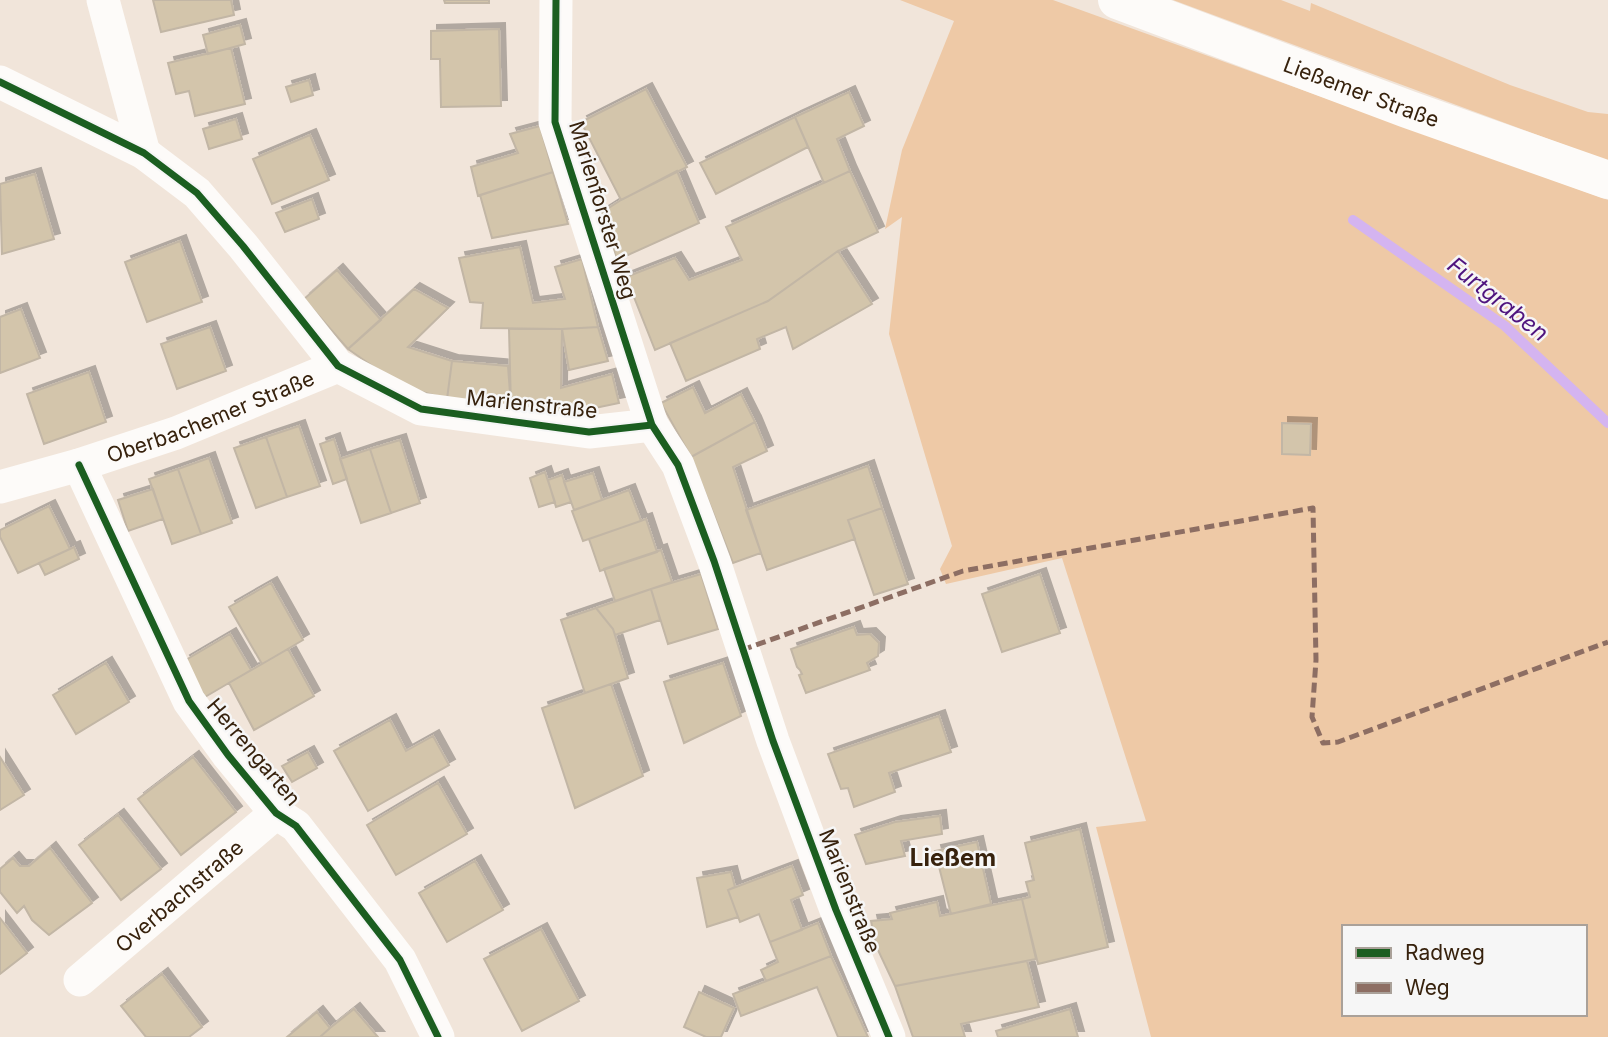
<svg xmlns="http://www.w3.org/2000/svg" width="1608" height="1037" viewBox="0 0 1608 1037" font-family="Inter,sans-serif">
<defs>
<filter id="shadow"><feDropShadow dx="6" dy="-6" stdDeviation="0" flood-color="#0004"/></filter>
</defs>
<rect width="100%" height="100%" fill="#f1e5da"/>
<path fill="#eec9a6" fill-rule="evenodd" d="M 900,0 L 1053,0 L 1608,200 L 1608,1037 L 1151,1037 L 1096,827 L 1146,821 L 1062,558 L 946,584 L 940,569 L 952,546 L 889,334 L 902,217 L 885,229 L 902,150 L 954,21 ZM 1344,927 L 1585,927 L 1585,1014 L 1344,1014 Z
M 1173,0 L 1281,0 L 1310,11 L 1311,3 L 1510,85 L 1588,112 L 1608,114 L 1608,161 Z"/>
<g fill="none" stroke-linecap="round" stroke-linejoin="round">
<path stroke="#d4b4f0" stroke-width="10" d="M 1353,220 L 1505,326 L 1608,423"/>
</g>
<path fill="#d3c5ab" stroke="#c2b6a5" stroke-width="2" filter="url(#shadow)" d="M 153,0 L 231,0 L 234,15 L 161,32 Z
M 444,0 L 489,0 L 489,3 L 445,3 Z
M 240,25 L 245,44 L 208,54 L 203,35 Z
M 499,29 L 501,106 L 441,107 L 440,59 L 431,59 L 431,31 Z
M 231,48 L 245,104 L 195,116 L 189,91 L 176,94 L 168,63 Z
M 309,80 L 313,95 L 291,102 L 286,87 Z
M 646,89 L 687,167 L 621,200 L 581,122 Z
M 849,92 L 864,126 L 837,139 L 850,171 L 824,183 L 795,117 Z
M 795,117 L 808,147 L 716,194 L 700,163 Z
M 236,119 L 242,139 L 209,149 L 203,129 Z
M 540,126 L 553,172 L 478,196 L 471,167 L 518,153 L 510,134 Z
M 310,135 L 329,180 L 272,204 L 253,159 Z
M 677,171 L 699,223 L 617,260 L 601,213 L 621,200 Z
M 850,171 L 878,232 L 838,251 L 768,301 L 655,350 L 626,277 L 675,258 L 689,280 L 742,260 L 726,227 Z
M 553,172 L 568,224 L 492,238 L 480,195 Z
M 35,174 L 54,239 L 2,254 L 0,184 Z
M 312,199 L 319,219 L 285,232 L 276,213 Z
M 180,241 L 202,302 L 147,322 L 125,262 Z
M 520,247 L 533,303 L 565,299 L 555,267 L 582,259 L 598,327 L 562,329 L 481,328 L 483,303 L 470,302 L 459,258 Z
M 838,251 L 872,304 L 793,349 L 786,327 L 757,339 L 760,349 L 686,381 L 670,343 L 768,301 Z
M 337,270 L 381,320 L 348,349 L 304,299 Z
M 414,289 L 448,308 L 408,347 L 452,361 L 447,399 L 419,391 L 388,377 L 348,349 Z
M 21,309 L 40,358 L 0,373 L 0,317 Z
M 210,327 L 226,371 L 177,389 L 161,344 Z
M 598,327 L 608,361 L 569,370 L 562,329 Z
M 509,329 L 562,329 L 561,388 L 612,374 L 619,403 L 571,413 L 511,407 Z
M 452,361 L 508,366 L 511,407 L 447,399 Z
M 89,372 L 106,422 L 44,444 L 27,394 Z
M 693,387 L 705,413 L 741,394 L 755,422 L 691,457 L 661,403 Z
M 755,422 L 767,451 L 733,467 L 761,553 L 733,563 L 691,457 Z
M 1282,423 L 1311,424 L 1310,455 L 1282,454 Z
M 299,426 L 320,486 L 287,497 L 266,437 Z
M 266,437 L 287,497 L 256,508 L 234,448 Z
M 334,439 L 347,479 L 333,484 L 320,444 Z
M 400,440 L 420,503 L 391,513 L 370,449 Z
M 370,449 L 391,513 L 361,523 L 340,459 Z
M 209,458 L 232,523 L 201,534 L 178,469 Z
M 868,466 L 882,508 L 848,520 L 855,539 L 767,570 L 746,510 Z
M 178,469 L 201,534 L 172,544 L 149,479 Z
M 545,472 L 555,502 L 539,507 L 530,478 Z
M 593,473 L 602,500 L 574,510 L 564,482 Z
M 562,475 L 571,502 L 556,507 L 548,480 Z
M 153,489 L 163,519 L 128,531 L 118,500 Z
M 629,490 L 641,521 L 583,541 L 572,511 Z
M 49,506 L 70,549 L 18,573 L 0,537 L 0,530 Z
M 882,508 L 908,584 L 874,595 L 848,520 Z
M 646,519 L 657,552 L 600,571 L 589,539 Z
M 74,547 L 79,559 L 45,575 L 39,563 Z
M 661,550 L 672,582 L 615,601 L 604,569 Z
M 701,574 L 718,629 L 668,644 L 651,589 Z
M 1040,574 L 1060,633 L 1002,652 L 982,594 Z
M 271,583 L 303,640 L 262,664 L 229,607 Z
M 651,589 L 660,620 L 615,635 L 613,629 L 596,608 Z
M 596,608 L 613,629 L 628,678 L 585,693 L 561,620 Z
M 854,627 L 857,635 L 870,634 L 879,643 L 878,656 L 867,663 L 870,670 L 806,693 L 799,675 L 802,674 L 800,670 L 797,667 L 791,649 Z
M 230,634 L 251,670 L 205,697 L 184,661 Z
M 288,649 L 314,696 L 254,730 L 229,683 Z
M 106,663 L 129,702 L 76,734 L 53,695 Z
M 723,663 L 741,716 L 684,743 L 664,682 Z
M 611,684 L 643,776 L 575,808 L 542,708 Z
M 939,716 L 951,752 L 889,773 L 895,792 L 854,807 L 848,788 L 841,789 L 828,754 Z
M 390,720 L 406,751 L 433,736 L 449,765 L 368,811 L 334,751 Z
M 308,752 L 317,768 L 292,782 L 282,766 Z
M 0,757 L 24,795 L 0,810 Z
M 193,757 L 236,812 L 181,855 L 138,799 Z
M 438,783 L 467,834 L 396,875 L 367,825 Z
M 118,815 L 161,869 L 121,900 L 79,845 Z
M 940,816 L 942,834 L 901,841 L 905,856 L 866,864 L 855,835 L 895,822 Z
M 1080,829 L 1108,947 L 1038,964 L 1022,899 L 1030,897 L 1026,882 L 1034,880 L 1025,843 Z
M 977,842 L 991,904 L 951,914 L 935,851 Z
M 50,848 L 92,903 L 49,935 L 32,920 L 24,906 L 17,913 L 0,892 L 0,869 L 13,858 L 20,866 L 29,866 Z
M 475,861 L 503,910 L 447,942 L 419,893 Z
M 792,866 L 803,895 L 791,900 L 802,930 L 770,942 L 759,914 L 740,922 L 728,890 Z
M 731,872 L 735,887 L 728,890 L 738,917 L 707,927 L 697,878 Z
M 1022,899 L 1036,959 L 895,986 L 877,948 L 871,921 L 892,919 L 890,913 L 937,902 L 940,916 Z
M 0,918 L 27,953 L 0,974 Z
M 818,923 L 831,956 L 766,981 L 761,970 L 778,962 L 770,942 Z
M 541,929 L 579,1001 L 522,1031 L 484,959 Z
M 831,956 L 868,1037 L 838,1037 L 817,987 L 741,1016 L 733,994 Z
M 1027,961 L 1039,1007 L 961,1024 L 965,1037 L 913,1037 L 895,986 Z
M 162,974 L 202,1027 L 189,1037 L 146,1037 L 121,1006 Z
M 699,992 L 734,1008 L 721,1037 L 706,1037 L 684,1027 Z
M 354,1009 L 378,1037 L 320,1037 L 330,1028 Z
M 1070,1009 L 1078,1037 L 998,1037 L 996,1031 Z
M 317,1012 L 330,1028 L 320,1037 L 287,1037 Z"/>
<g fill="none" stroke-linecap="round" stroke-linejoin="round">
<g stroke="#fdfbf9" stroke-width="33">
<path d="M 103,0 L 144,153"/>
<path d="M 556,0 L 555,122 L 652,425 L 678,465 L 714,561 L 773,741 L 836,910 L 889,1037"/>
<path d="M 0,82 L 144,153 L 197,193 L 243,246 L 338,366 L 421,409 L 589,432 L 652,425"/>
<path d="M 79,465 L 189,701 L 228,755 L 276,813 L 296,826 L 400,960 L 438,1037"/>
<path id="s1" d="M 0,487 L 79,465 L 176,433 L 338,366"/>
<path id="s2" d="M 80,980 L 276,813"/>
</g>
<path stroke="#fdfbf9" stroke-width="38" id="s3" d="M 1117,0 L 1407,109 L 1608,180"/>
<path stroke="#8d6e63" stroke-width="5" stroke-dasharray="10 5" stroke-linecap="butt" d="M 742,650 L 963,571 L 1313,508 L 1316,660 L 1312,717 L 1323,743 L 1338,742 L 1608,642"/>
<defs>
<path id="cycleway" d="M 556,0 L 555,122 L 652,425 L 678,465 L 714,561 L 773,741 L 836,910 L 889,1037
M 0,82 L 144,153 L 197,193 L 243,246 L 338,366 L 421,409 L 589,432 L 652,425
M 79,465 L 189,701 L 228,755 L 276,813 L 296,826 L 400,960 L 438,1037"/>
</defs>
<use href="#cycleway" stroke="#f6f6f6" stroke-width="11"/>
<use href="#cycleway" stroke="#1b5e20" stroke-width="7"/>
</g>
<g text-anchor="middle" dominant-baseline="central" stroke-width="5" stroke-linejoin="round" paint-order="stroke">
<g font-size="21" fill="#37220d" stroke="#f6f6f6">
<text stroke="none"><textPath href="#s3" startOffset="261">Ließemer Straße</textPath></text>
<text transform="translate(603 210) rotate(73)">Marienforster Weg</text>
<text transform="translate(532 404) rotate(6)">Marienstraße</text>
<text stroke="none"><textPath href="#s1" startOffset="222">Oberbachemer Straße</textPath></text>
<text transform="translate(254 752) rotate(50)">Herrengarten</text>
<text transform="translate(850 891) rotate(68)">Marienstraße</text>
<text stroke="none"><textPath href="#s2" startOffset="130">Overbachstraße</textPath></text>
</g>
<g font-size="23" font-style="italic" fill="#4f147e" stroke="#f6f6f6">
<text transform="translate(1498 299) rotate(38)">Furtgraben</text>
</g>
<g font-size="24" font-weight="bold" fill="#37220d" stroke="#f6f6f6">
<text x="953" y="857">Ließem</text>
</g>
</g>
<rect x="1342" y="925" width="245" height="91" fill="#f6f6f6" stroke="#aaa199" stroke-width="2"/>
<rect x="1356" y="948" width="35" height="10" fill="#1b5e20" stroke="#aaa199" stroke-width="2"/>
<text x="1405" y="960" font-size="21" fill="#37220d">Radweg</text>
<rect x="1356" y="983" width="35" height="10" fill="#8d6e63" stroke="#aaa199" stroke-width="2"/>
<text x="1405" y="995" font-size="21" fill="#37220d">Weg</text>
</svg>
